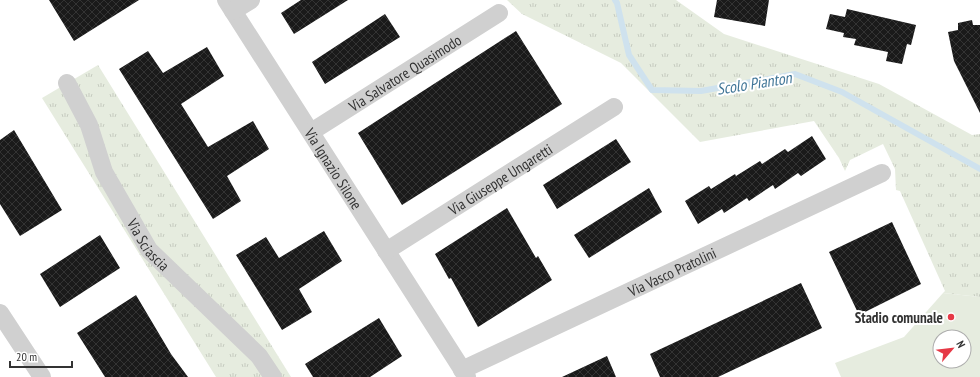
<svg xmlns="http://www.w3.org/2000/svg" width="980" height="377" viewBox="0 0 980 377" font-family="'PT Sans Narrow',sans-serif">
<defs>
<pattern id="park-tufts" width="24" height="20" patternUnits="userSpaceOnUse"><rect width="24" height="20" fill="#e6ecdf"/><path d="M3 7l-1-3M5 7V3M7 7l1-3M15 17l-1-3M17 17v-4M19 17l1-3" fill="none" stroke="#c6cbc0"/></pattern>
<pattern id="building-cross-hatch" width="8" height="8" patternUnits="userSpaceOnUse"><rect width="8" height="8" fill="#1a1a1a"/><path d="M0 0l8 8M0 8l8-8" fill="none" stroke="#333"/></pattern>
</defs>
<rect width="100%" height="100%" fill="#fff"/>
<path fill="url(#park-tufts)" d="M 507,0 L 676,0 L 724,34 L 879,84 L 972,135 L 980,134 L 980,297 L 943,293 L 945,291 L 900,191 L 896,190 L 895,169 L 883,144 L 850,160 L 845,171 L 839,158 L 814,121 L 700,142 L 621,63 L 522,14 Z
M 98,65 L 291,377 L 216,377 L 42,98 Z"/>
<path fill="#e6ecdf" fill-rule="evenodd" d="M 943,293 L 980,297 L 980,377 L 841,377 L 835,363 L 904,337 ZM 940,337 L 964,337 L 964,361 L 940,361 Z"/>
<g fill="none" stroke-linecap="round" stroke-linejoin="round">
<path stroke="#cfe2ee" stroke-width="6" d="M 615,0 L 617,3 L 629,55 L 652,90 L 701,91 L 795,74 L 842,92 L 980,169"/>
</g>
<path fill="url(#building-cross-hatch)" d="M 49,0 L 139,0 L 74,41 Z
M 301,0 L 348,0 L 294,34 L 281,13 Z
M 717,0 L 769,0 L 765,26 L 714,17 Z
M 847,9 L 916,25 L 911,45 L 907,44 L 902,64 L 886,61 L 888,52 L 854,45 L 856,39 L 843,37 L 844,33 L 826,29 L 830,14 L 845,17 Z
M 385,14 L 400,37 L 325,84 L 312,62 Z
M 972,20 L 973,25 L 980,25 L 980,113 L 954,61 L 948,32 L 958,30 L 958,23 Z
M 516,31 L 562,104 L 402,205 L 358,133 Z
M 207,47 L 224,76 L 181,104 L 208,147 L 253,121 L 269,149 L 227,176 L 241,201 L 213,219 L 119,69 L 148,51 L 163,73 Z
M 14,130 L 62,210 L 20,236 L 0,204 L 0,140 Z
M 812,136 L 826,159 L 801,176 L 798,173 L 775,189 L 773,185 L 749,201 L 747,198 L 724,213 L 722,209 L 698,224 L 685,201 L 709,186 L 711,189 L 735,174 L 736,176 L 760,161 L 762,164 L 785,149 L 788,152 Z
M 616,139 L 631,162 L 557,209 L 543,185 Z
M 649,188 L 662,212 L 589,258 L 574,235 Z
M 507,208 L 536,258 L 538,256 L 552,280 L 478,327 L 451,278 L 449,279 L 435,254 Z
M 892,222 L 921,284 L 859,315 L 829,252 Z
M 324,231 L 342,261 L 299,289 L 312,312 L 282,330 L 236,255 L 266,237 L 279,258 Z
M 100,235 L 120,268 L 60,307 L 40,274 Z
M 801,283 L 822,328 L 718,377 L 660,377 L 650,354 Z
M 136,295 L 171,354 L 188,377 L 105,377 L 77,333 Z
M 379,318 L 402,356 L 370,377 L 313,377 L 305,364 Z
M 607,356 L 616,377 L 562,377 Z"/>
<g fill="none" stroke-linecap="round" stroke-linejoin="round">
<g stroke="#d0d0d0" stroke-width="18">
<path id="s1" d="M 226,0 L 467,377"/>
<path d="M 233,11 L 251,0"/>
<path id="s2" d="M 67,83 L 89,125 L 104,172 L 149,250 L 259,356 L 273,377"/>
<path id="s3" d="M 311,132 L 499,13"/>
<path id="s4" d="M 386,251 L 614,107"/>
<path d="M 0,313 L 42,377"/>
<path id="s5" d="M 462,370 L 882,173"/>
</g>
</g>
<circle fill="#e63946" stroke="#fff" stroke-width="1.5" cx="951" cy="317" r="4"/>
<g text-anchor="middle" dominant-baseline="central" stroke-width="4" stroke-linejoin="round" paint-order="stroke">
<g font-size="15" fill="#333" stroke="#fff">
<text stroke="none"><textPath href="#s3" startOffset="111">Via Salvatore Quasimodo</textPath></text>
<text stroke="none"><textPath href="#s1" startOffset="200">Via Ignazio Silone</textPath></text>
<text stroke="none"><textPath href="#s4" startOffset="135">Via Giuseppe Ungaretti</textPath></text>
<text stroke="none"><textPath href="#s2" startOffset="182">Via Sciascia</textPath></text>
<text stroke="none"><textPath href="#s5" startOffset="232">Via Vasco Pratolini</textPath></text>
</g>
<g font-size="15" font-weight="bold" fill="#333" stroke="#fff" text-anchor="end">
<text x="943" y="317">Stadio comunale</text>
</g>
<g font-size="16" font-style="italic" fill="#3f7597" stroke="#fff">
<text transform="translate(754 83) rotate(-9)">Scolo Pianton</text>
</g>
</g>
<g transform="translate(952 349) rotate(62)"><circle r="19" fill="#ffffff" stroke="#adadad"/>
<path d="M0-3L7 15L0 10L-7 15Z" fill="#e63946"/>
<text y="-6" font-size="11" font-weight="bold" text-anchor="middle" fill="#333333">N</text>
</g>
<path d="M10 361v6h62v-6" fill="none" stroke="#333333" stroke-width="2"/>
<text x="16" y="361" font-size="12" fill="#333333" stroke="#ffffff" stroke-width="3" paint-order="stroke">20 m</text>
</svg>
